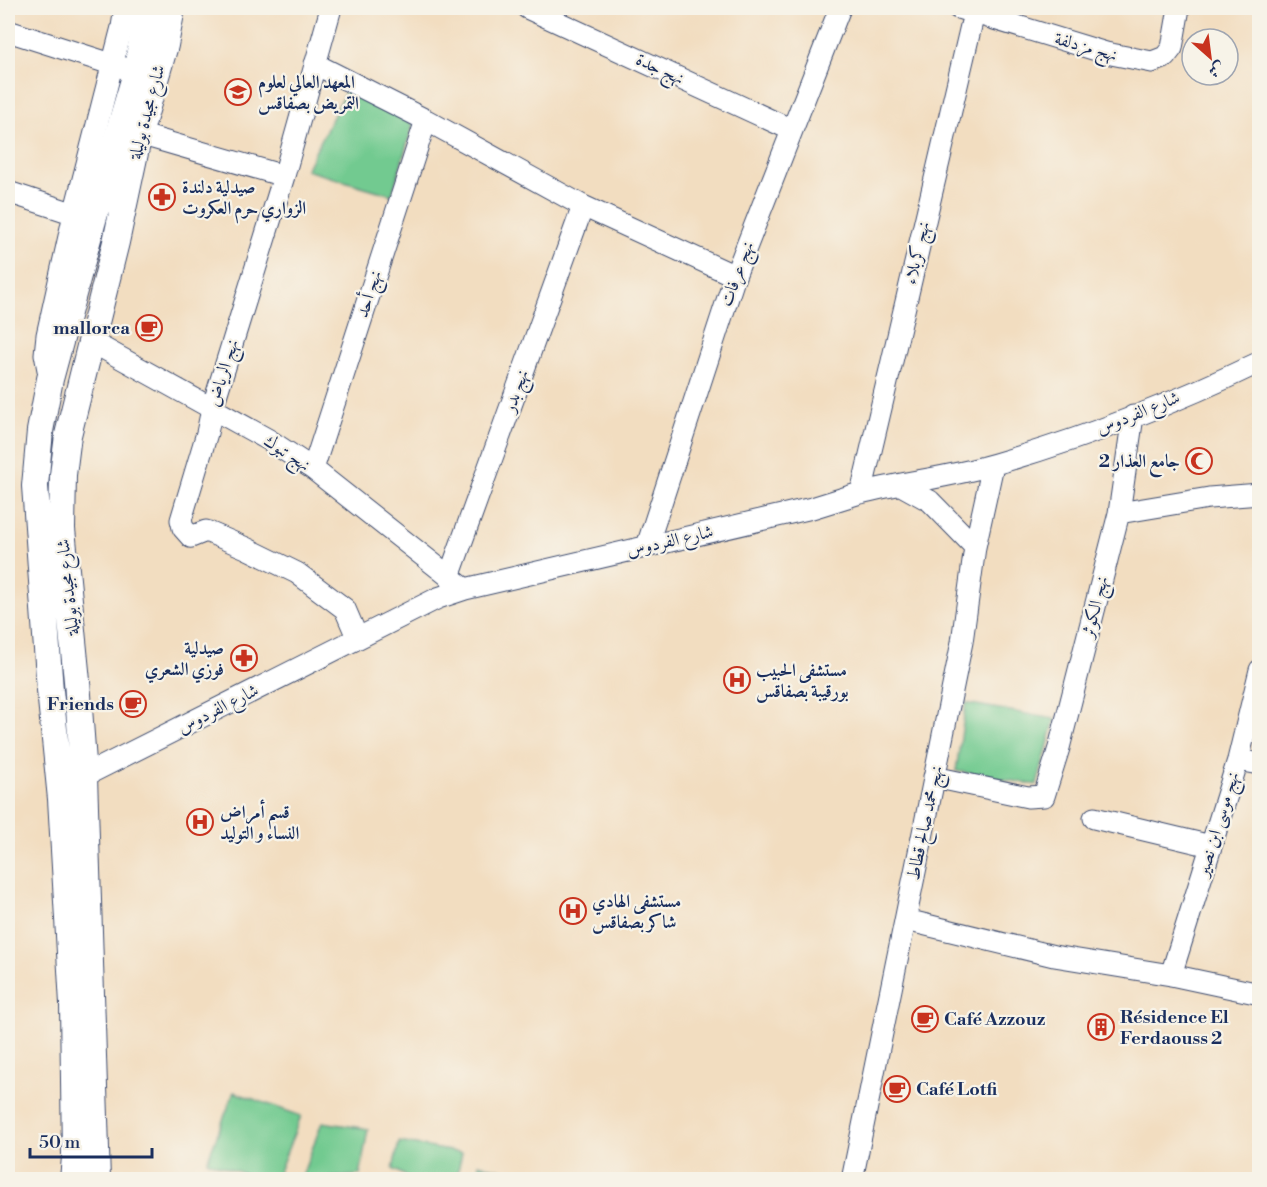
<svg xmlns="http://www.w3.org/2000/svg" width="1267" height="1187" viewBox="0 0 1267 1187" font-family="'Libre Bodoni',Amiri,serif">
<rect width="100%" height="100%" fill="#f7f3e8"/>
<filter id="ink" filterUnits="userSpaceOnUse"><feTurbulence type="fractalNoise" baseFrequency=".0167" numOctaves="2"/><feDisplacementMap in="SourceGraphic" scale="12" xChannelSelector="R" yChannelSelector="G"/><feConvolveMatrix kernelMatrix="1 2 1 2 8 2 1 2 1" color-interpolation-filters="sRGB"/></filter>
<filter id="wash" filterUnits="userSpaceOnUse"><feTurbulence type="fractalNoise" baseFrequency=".008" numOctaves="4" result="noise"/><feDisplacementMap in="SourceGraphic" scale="24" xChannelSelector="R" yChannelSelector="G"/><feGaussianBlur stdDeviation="1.35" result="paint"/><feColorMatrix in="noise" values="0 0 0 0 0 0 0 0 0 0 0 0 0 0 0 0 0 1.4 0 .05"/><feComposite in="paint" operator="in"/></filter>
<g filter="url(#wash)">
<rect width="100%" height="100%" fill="#f2ddc0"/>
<path fill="#72ca90" stroke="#467c77" stroke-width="1.5" d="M 348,87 L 413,124 L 392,195 L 306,170 Z
M 966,703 L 1055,719 L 1037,785 L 956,771 Z
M 234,1092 L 301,1116 L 276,1179 L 260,1179 L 207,1161 Z
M 322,1122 L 368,1129 L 360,1175 L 329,1178 L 327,1179 L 301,1179 Z
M 399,1142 L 462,1153 L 456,1179 L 411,1179 L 393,1169 Z
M 479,1164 L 536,1179 L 477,1179 Z"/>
</g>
<g filter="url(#ink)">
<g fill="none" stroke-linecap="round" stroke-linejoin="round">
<defs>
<path id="minor" d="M 331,8 L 284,176 L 212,409 L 207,433 L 181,520 L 183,528 L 191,537 L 206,531 L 246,548 L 297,573 L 345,609 L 357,637
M 527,8 L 792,130
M 958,8 L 1106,53 L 1152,62 L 1165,57 L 1172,48 L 1179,8
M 8,31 L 127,69
M 315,64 L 426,120 L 583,206 L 735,276
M 139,134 L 284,176
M 8,192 L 87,218
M 92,342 L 269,440 L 313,469 L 465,589
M 49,375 L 45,354 L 47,335 L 74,214 L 122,27 L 125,8
M 313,469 L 426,120
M 901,485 L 930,501 L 975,547
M 861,493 L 974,13
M 1119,513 L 1209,498 L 1260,494
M 647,546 L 735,276 L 840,8
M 449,577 L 583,206
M 1238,760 L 1260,764
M 84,776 L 438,598 L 465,589 L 812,508 C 828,503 844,498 860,493 C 904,482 951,477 995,464 C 1085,438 1175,403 1260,362
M 934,777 L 1028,797 L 1044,796 L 1059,748 L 1119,513 L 1133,416
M 1094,818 L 1211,846
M 906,920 L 1054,956 L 1171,975 L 1260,994
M 1171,975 L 1238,760 L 1260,670
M 852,1180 L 962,642 L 975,547 L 993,465"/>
<path id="major" d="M 73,1180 L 75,1157 L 73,1004 L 61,799 L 50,690 L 35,486 L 40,431 L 50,379 L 93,220 L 136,73 L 148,8
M 97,1180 L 84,776 L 77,681 L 62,529 L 63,475 L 68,435 L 116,242 L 139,134 L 165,45 L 172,8"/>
</defs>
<use href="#minor" stroke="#3b496d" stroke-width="23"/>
<use href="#major" stroke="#3b496d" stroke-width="28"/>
<use href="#minor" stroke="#fff" stroke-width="21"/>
<use href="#major" stroke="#fff" stroke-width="26"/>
</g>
</g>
<defs>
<symbol id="university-ring" viewBox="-11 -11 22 22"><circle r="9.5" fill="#f7f3e8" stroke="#c8321e" stroke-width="1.5"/><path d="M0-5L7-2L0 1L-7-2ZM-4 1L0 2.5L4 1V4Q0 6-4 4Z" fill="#c8321e"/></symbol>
<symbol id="pharmacy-ring" viewBox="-11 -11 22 22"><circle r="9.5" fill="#f7f3e8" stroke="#c8321e" stroke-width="1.5"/><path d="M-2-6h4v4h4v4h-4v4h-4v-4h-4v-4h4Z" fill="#c8321e"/></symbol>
<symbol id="cafe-ring" viewBox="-11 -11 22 22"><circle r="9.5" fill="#f7f3e8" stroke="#c8321e" stroke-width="1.5"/><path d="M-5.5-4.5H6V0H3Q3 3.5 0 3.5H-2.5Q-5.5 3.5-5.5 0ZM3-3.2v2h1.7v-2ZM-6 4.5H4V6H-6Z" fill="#c8321e"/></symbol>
<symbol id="mosque-ring" viewBox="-11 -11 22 22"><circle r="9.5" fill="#f7f3e8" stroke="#c8321e" stroke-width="1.5"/><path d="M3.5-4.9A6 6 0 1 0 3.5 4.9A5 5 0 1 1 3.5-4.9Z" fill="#c8321e"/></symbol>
<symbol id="hospital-ring" viewBox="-11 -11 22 22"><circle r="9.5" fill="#f7f3e8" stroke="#c8321e" stroke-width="1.5"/><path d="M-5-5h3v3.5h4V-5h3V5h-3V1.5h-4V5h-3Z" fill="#c8321e"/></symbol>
<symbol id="building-ring" viewBox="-11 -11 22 22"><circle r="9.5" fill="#f7f3e8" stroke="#c8321e" stroke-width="1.5"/><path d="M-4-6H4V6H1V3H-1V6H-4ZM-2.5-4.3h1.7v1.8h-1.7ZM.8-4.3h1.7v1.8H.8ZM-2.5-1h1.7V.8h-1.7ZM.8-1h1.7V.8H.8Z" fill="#c8321e"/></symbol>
</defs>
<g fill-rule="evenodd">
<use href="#university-ring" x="223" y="77" width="30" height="30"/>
<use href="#pharmacy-ring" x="147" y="182" width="30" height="30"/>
<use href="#cafe-ring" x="134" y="313" width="30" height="30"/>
<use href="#mosque-ring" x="1184" y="446" width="30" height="30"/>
<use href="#pharmacy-ring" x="229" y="643" width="30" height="30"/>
<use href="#hospital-ring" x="722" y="665" width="30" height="30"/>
<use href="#cafe-ring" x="118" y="689" width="30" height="30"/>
<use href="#hospital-ring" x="185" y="807" width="30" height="30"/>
<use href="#hospital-ring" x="558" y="896" width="30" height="30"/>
<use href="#cafe-ring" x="910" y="1004" width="30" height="30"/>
<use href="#building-ring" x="1086" y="1012" width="30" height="30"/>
<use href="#cafe-ring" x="882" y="1074" width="30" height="30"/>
</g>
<g text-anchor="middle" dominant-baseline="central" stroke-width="4.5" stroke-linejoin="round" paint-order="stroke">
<g font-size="18" fill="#1b2f5e" stroke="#f7f3e8">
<text transform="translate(1086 47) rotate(16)">نهج مزدلفة</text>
<text transform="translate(660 69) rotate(25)">نهج جدة</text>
<text transform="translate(147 112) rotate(-75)">شارع مجيدة بوليلة</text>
<text transform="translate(917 253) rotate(-77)">نهج كربلاء</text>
<text transform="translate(737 274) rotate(-70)">نهج عرفات</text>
<text transform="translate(369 294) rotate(-72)">نهج أحد</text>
<text transform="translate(223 373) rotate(-73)">نهج الرياض</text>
<text transform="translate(516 391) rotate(-70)">نهج بدر</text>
<text transform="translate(1138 413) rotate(-22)">شارع الفردوس</text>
<text transform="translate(287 453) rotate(33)">نهج تبوك</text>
<text transform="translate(670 541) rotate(-13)">شارع الفردوس</text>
<text transform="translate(68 587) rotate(-96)">شارع مجيدة بوليلة</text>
<text transform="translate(1095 607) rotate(-76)">نهج الكوثر</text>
<text transform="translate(218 709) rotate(-27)">شارع الفردوس</text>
<text transform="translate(925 823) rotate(-78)">نهج محمد صالح قطاط</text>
<text transform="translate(1218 824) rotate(-73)">نهج موسى ابن نصير</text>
</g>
<g font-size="18" font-weight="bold" fill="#1b2f5e" stroke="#f7f3e8" text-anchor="start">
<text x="258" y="82">المعهد العالي لعلوم<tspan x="258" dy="21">التمريض بصفاقس</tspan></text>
<text x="182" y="187">صيدلية دلندة<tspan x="182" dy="21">الزواري حرم العكروت</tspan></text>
<text x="130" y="328" text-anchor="end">mallorca</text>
<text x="1180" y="461" text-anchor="end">جامع العذار 2</text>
<text x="224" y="648" text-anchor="end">صيدلية<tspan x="224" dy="21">فوزي الشعري</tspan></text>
<text x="756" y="670">مستشفى الحبيب<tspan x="756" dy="21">بورقيبة بصفاقس</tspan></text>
<text x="114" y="704" text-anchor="end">Friends</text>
<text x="220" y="812">قسم أمراض<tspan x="220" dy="21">النساء و التوليد</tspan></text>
<text x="592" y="901">مستشفى الهادي<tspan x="592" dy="21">شاكر بصفاقس</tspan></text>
<text x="1120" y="1017">Résidence El<tspan x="1120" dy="21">Ferdaouss 2</tspan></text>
<text x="944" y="1019">Café Azzouz</text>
<text x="916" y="1089">Café Lotfi</text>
</g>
</g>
<rect width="1267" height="1187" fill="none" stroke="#f7f3e8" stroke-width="30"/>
<g transform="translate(1210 57) rotate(152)"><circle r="28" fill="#f7f3e8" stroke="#9fa5b1" stroke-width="1.5"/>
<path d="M0-4.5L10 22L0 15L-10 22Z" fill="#c8321e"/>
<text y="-9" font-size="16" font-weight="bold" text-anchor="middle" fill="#1b2f5e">ش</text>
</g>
<path d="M30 1148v9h122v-9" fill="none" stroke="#1b2f5e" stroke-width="3"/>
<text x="39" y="1148" font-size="18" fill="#1b2f5e" stroke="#f7f3e8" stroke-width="4.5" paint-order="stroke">50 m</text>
</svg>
